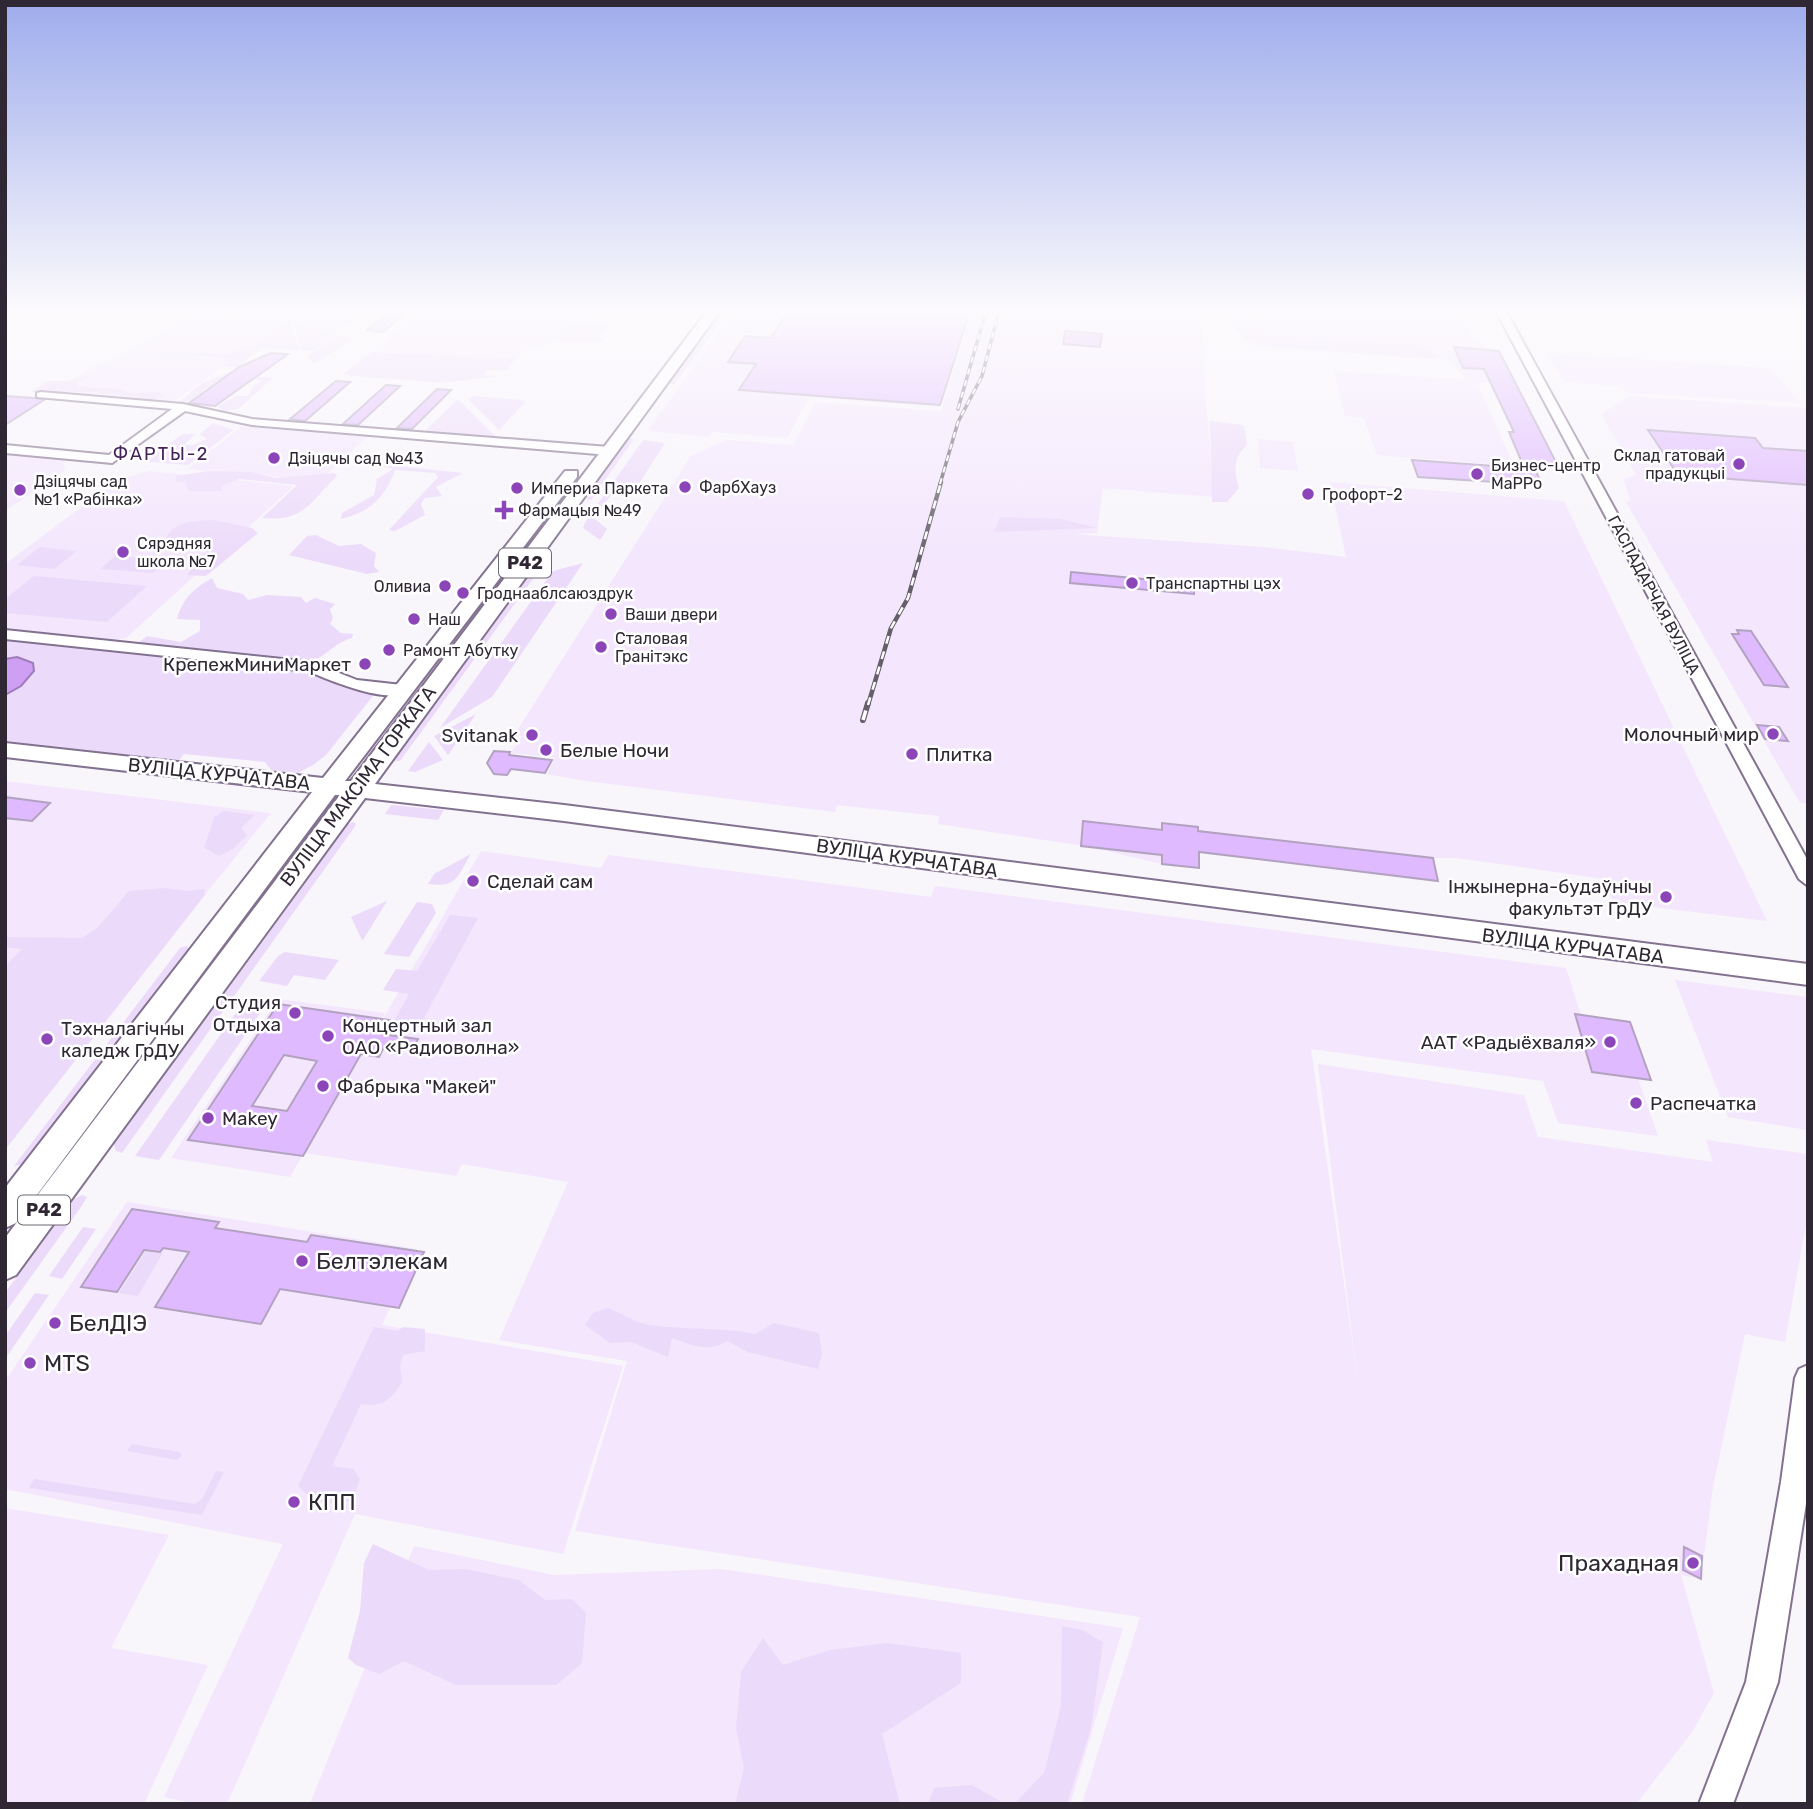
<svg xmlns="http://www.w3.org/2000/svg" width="1813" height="1809" viewBox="0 0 1813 1809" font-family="Rubik,sans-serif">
<rect width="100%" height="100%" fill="#f8f5fb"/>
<path fill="#f3e6fd" d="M 422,311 L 603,311 L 594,322 L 570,324 L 548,345 L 523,350 L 516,358 L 373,351 Z
M 735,311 L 970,311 L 939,407 L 809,397 L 787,438 L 712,432 L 708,437 L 647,431 Z
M 972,311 L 1200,311 L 1213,497 L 1103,488 L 1097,533 L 1071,534 L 1263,547 L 1346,557 L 1330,482 L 1564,501 L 1767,921 L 1613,902 L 1604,879 L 1457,858 L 1433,858 L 1438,881 L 1199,852 L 1199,868 L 1162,864 L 1085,846 L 938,824 L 939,816 L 837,805 L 835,812 L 586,781 L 547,774 L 555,758 L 511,753 L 522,736 L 515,734 L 691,456 L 726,440 L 793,445 L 815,402 L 941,411 Z
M 1251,311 L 1467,311 L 1468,315 L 1462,315 L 1470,335 L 1488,349 L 1516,383 L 1477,382 L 1514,466 L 1377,455 L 1364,418 L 1345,416 L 1334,371 L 1467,380 L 1448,360 L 1254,347 Z
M 195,312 L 289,319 L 172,403 L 52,393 L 92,367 L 117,359 Z
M 1547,353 L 1769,368 L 1801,403 L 1629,393 L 1620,386 L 1565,382 Z
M 1629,396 L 1808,408 L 1808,803 L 1800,803 L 1626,502 L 1631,501 L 1623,479 L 1636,475 L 1601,414 Z
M 242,426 L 368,436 L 326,475 L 315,480 L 188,469 Z
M 1258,439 L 1293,442 L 1298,471 L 1260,468 Z
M 5,454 L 63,459 L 65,470 L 5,511 Z
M 150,471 L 294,486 L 126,638 L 112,641 L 5,629 L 5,564 L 119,479 Z
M 5,781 L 271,813 L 5,1142 Z
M 481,851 L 601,868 L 608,855 L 931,897 L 935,886 L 1566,968 L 1581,1015 L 1592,1072 L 1638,1079 L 1658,1136 L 1558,1123 L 1543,1081 L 1311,1049 L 1359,1390 L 1318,1064 L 1524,1095 L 1538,1137 L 1713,1162 L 1706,1140 L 1808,1154 L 1808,1213 L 1785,1342 L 1745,1334 L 1713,1487 L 1701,1579 L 1681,1575 L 1714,1693 L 1692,1732 L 1636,1804 L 1082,1804 L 1140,1617 L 575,1531 L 627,1361 L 499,1340 L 568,1182 L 462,1164 L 456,1176 L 305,1153 Z
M 1675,980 L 1808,997 L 1808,1130 L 1728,1117 Z
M 278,999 L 385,1013 L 290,1177 L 171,1158 Z
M 127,1202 L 417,1249 L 382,1325 L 623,1366 L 563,1554 L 355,1514 L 227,1804 L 196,1804 L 164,1797 L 283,1544 L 5,1489 L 5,1381 Z
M 5,1508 L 169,1535 L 111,1648 L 208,1665 L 144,1804 L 5,1804 Z
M 414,1546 L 554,1575 L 721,1569 L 1123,1628 L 1070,1804 L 310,1804 Z"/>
<path fill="#ecdafa" d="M 231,311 L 351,311 L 371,313 L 335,331 L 293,319 Z
M 604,311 L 597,324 L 617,324 L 607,327 L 598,338 L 603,339 L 601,342 L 554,341 L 570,324 L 594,322 Z
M 721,311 L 729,311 L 674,385 L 668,383 Z
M 1217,311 L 1248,311 L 1252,338 L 1251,313 L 1257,316 L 1262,335 L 1430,345 L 1437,359 L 1258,345 L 1252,338 L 1253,345 Z
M 290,319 L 299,350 L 262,348 L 237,367 L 224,366 L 229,358 L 159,352 L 230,354 L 265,333 L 245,351 Z
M 294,321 L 334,332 L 336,334 L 314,351 L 301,350 Z
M 337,335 L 353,339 L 314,364 L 307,357 Z
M 372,352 L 516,358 L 506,371 L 488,370 L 483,375 L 499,376 L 442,383 L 342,375 Z
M 96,373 L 78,382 L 78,387 L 113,388 L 131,393 L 159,392 L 165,396 L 150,400 L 97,392 L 31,392 L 47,381 L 67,381 Z
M 228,373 L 273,378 L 238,409 L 223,411 L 218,406 L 236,396 L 248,396 L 253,387 L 262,381 C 249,379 230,376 217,382 C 204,387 193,404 178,403 L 202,383 Z
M 474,396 L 522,400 L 526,401 L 499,430 L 468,399 Z
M 458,399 L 496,437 L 494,439 L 423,433 Z
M 1210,421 L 1244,425 L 1247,445 C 1233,458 1234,471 1239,488 L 1227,502 L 1212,502 Z
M 213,423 L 233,430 L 188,465 L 150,462 L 151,457 L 181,435 L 196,433 L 184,445 L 193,445 L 207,439 L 200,434 Z
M 630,438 L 634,439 L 591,500 L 587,500 L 590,487 Z
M 643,440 L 665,443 L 631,496 L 611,495 L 594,518 L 607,529 L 600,540 L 583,528 L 585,522 Z
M 590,462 L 595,463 L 372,760 L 364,759 Z
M 369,463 L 463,473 L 436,487 L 442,496 L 425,498 L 421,504 L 425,515 L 395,531 L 389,530 L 438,477 L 435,473 L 395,470 C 385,498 370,512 341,519 L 342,513 L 374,495 L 377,479 L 393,469 Z
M 208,471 L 251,472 L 275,478 L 335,473 L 337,476 C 309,503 304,522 262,518 L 297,485 L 239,479 L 221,486 L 222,491 L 189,491 L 185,482 L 177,482 L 176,476 Z
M 1000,517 L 1060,519 L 1097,528 L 994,532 Z
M 214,520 L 252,528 L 258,533 L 206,576 L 187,575 L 207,551 L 164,543 C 171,520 194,521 214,520 Z
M 316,535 L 339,546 L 361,544 L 376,553 L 374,566 L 379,572 L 367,574 L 289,555 L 307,536 Z
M 40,547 L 77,551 L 54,569 L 17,565 Z
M 115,556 L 167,560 L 153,573 L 100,569 Z
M 583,563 L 492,697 L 440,728 L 553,571 Z
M 533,569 L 538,572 L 400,761 L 390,761 L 529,571 Z
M 34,576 L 147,586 L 107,622 L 5,613 L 5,599 Z
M 212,578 L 217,588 L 243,594 L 248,600 L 267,595 L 301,597 L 306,603 L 315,598 L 335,604 L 330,609 L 333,618 L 330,624 L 341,633 L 353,634 L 352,638 C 334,643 325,658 306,664 L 138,643 L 147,636 L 181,642 L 200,631 L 200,620 L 177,619 C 183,598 194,588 212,578 Z
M 5,635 L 303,669 L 346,688 L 376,692 L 326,755 L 313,765 L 298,773 L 271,770 L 265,762 L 184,754 L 177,763 L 5,743 Z
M 476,714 L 448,755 L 434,736 Z
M 429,742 L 443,760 L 415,772 L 408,771 Z
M 391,805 L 444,810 L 438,820 L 385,814 Z
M 224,811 L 255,815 L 241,828 L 247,835 L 233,849 L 219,856 L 204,848 L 214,817 Z
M 320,816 L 328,817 L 80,1148 L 71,1147 Z
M 354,822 L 356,825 L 122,1153 L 116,1151 L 113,1142 L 115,1137 L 347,824 Z
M 471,854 C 457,877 457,888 428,884 L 434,874 Z
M 163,888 L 188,891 L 204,889 L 205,895 L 5,1150 L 5,966 L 22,949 L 5,947 L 5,937 L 82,938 L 98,927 L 129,891 Z
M 387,901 L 363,940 L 362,940 L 351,917 Z
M 417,902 L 432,904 L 436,913 L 409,957 L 384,954 Z
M 450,915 L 478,918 L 416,1033 L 389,1030 L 409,994 L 383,990 L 396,969 L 417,971 Z
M 187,946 L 189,950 L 32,1157 L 25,1164 L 14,1166 L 180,948 Z
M 285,952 L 339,960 L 325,980 L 294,975 L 287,986 L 259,981 L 278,956 Z
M 247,997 L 269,1000 L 159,1160 L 135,1156 Z
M 82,1195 L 87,1197 L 81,1207 L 5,1313 L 5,1293 L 72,1200 Z
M 83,1227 L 96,1229 L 62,1279 L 49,1276 Z
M 165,1249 L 138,1296 L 119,1293 L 145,1252 L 162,1253 Z
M 35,1293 L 49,1295 L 5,1359 L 5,1336 Z
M 608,1308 C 621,1313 636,1323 650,1325 C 684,1330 723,1327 755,1334 L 774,1323 L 819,1333 L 822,1355 L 818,1369 L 748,1352 L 727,1341 C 708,1353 692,1345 672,1338 L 668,1357 L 631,1342 L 610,1343 L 585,1325 L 593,1313 Z
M 374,1327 L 398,1331 L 403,1327 L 425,1329 L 425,1351 L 403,1355 L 400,1366 L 402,1382 C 390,1401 383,1407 361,1404 L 332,1466 L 353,1469 L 360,1479 L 353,1500 C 328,1506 316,1505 298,1486 Z
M 132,1444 L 179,1452 L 182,1455 L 177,1460 L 127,1451 Z
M 216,1471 L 224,1472 L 202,1515 L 29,1488 L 34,1479 L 195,1504 L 202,1499 Z
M 373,1544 L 429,1570 L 465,1569 L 519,1580 L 545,1600 L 572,1599 L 586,1613 L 582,1663 L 556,1685 L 456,1685 L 404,1661 L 379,1674 L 356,1665 L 348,1658 L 360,1611 L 364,1563 Z
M 1062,1626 L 1082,1630 L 1103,1642 L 1091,1728 L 1067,1804 L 1014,1804 L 1044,1773 L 1061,1706 Z
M 763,1638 L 783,1665 L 830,1650 L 887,1643 L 961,1653 L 961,1683 L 882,1734 L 900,1804 L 735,1804 L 744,1768 L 736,1728 L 741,1672 Z
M 972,1785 L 1005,1804 L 928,1804 L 934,1788 Z"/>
<path fill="#cf9ff3" stroke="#9f7bba" stroke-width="2" d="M 1065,331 L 1102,334 L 1100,347 L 1063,344 Z
M 17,657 L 33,663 L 34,671 L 21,686 L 5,695 L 5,659 Z"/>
<path fill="#e0bafe" stroke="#b2a2c0" stroke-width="2" fill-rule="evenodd" d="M 391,311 L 408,311 L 383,332 L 367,330 Z
M 788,311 L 970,311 L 940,405 L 739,390 L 756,364 L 728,362 L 745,336 L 771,338 Z
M 1454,347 L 1499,351 L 1557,464 L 1552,463 L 1554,467 L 1523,465 L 1509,432 L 1514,432 L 1484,369 L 1463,368 Z
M 271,353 L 288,354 L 215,406 L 189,403 L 239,367 Z
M 336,381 L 350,382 L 305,421 L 290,419 Z
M 386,385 L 400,386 L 358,425 L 343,424 Z
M 437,389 L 451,390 L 412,429 L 397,428 Z
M 5,396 L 35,398 L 44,400 L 5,425 Z
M 1648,430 L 1755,438 L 1763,448 L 1808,451 L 1808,485 L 1678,475 Z
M 1412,460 L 1535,469 L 1542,485 L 1418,477 Z
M 1071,572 L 1194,584 L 1194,594 L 1070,583 Z
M 1737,630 L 1751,631 L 1788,687 L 1764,685 L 1732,634 L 1739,634 Z
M 1757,725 L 1779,727 L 1788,741 L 1765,739 Z
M 494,751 L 510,752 L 509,755 L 552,760 L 545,773 L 511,769 L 507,775 L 494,774 L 487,763 Z
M 5,797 L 50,803 L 32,821 L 5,818 Z
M 1083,821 L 1162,830 L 1162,823 L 1198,827 L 1198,831 L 1433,858 L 1438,881 L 1199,852 L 1199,868 L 1162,864 L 1162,855 L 1081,846 Z
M 278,1004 L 389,1020 L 381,1034 L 418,1039 L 412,1049 L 385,1045 L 379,1057 L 361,1054 L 303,1156 L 188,1140 ZM 284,1055 L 317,1061 L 287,1111 L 252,1106 Z
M 1575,1014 L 1630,1022 L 1651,1080 L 1592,1072 Z
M 132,1209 L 219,1222 L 215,1228 L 307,1242 L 311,1235 L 424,1252 L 399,1308 L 280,1289 L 261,1324 L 155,1307 L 189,1252 L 163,1248 L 160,1252 L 144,1250 L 117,1292 L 81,1287 Z
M 1684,1547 L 1702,1556 L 1701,1579 L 1683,1570 Z"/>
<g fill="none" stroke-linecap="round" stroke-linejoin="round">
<defs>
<path id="minor" d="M 1496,311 L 1506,311 L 1808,861 L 1808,886 L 1799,879 Z
M 41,392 L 183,404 L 252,419 L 609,447 L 615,451 L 609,455 L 252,425 L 185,411 L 112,463 L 5,453 L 5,445 L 109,455 L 172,409 L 37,397 L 37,393 Z
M 5,630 L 311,662 L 357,680 L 402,685 L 410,690 C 393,707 328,680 308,671 L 5,639 Z
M 1808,1365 L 1808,1491 L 1778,1682 L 1733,1804 L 1699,1804 L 1746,1682 L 1781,1482 L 1795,1378 L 1799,1369 Z"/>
<path id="major" d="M 707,311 L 720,311 L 375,784 L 564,805 L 1808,964 L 1808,985 L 564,821 L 365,798 L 16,1275 L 5,1280 L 5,1238 L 340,795 L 335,795 L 16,1223 L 5,1228 L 5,1188 L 312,792 L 5,757 L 5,743 L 323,778 L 565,471 L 577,471 L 577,477 L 345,781 L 351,781 Z"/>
</defs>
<use href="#minor" stroke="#82728f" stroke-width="4"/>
<use href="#major" stroke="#82728f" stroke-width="4"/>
<use href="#minor" fill="#fff" fill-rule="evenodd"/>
<use href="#major" fill="#fff" fill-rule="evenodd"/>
<defs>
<path id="rail-far2" d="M 958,409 L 986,311
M 940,484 L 958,422 L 982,376 L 999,311"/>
<path id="rail-far1" d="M 868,705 L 891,628 L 908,598 L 941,482"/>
<path id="rail" d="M 863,720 L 868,703"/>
</defs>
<use href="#rail-far2" stroke="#645f69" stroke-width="3.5"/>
<use href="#rail-far1" stroke="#645f69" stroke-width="4.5"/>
<use href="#rail" stroke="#645f69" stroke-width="6"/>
<use href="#rail-far2" stroke="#fff" stroke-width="2" stroke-dasharray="6" stroke-linecap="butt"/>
<use href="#rail-far1" stroke="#fff" stroke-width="2.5" stroke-dasharray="8" stroke-linecap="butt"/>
<use href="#rail" stroke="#fff" stroke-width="3.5" stroke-dasharray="10" stroke-linecap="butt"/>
</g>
<linearGradient id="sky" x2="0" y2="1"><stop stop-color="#9eacec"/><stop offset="0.55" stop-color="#fcfafd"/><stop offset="1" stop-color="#fcfafd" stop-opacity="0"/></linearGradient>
<rect width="1813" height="564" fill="url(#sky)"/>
<g fill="#8c45b8" stroke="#fff" stroke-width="2.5">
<circle cx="274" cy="458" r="7"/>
<circle cx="1739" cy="464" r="7"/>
<circle cx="1477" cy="474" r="7"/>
<circle cx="685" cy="487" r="7"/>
<circle cx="517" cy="488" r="7"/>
<circle cx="20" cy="490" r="7"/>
<circle cx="1308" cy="494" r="7"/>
<path d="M500.5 499.5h7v7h7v7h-7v7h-7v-7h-7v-7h7z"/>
<circle cx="123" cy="552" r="7"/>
<circle cx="1132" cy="583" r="7"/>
<circle cx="445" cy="586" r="7"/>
<circle cx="463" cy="593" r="7"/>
<circle cx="611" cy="614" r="7"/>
<circle cx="414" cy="619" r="7"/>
<circle cx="601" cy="647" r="7"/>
<circle cx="389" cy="650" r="7"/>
<circle cx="365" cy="664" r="7"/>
<circle cx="1773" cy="734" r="7"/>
<circle cx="532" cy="735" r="7"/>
<circle cx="546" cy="750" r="7"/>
<circle cx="912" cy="754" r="7"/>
<circle cx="473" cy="881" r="7"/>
<circle cx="1666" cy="897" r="7"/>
<circle cx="295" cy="1013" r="7"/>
<circle cx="328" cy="1036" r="7"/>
<circle cx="47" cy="1039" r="7"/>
<circle cx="1610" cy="1042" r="7"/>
<circle cx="323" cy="1086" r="7"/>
<circle cx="1636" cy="1103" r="7"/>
<circle cx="208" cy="1118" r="7"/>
<circle cx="302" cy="1261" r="7"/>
<circle cx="55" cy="1323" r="7"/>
<circle cx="30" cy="1363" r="7"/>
<circle cx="294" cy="1502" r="7"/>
<circle cx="1693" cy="1563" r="7"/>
</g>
<g text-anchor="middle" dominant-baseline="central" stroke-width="5" stroke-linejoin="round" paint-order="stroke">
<g font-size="16" fill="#2f2834" stroke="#fff" text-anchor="start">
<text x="1725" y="455" text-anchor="end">Склад гатовай<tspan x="1725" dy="18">прадукцыі</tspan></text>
<text x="288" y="458">Дзіцячы сад №43</text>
<text x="1491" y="465">Бизнес-центр<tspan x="1491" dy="18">МаРРо</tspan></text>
<text x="34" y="481">Дзіцячы сад<tspan x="34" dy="18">№1 «Рабінка»</tspan></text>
<text x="699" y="487">ФарбХауз</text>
<text x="531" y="488">Империа Паркета</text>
<text x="1322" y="494">Грофорт-2</text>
<text x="518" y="510">Фармацыя №49</text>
<text x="137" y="543">Сярэдняя<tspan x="137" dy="18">школа №7</tspan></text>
<text x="1146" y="583">Транспартны цэх</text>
<text x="431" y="586" text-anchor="end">Оливиа</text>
<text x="477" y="593">Гроднааблсаюздрук</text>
<text x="625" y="614">Ваши двери</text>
<text x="428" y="619">Наш</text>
<text x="615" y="638">Сталовая<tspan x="615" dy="18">Гранітэкс</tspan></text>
<text x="403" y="650">Рамонт Абутку</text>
</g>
<g font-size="16" fill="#2f2834" stroke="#fff">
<text transform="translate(1654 595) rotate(62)">ГАСПАДАРЧАЯ ВУЛІЦА</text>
</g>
<g font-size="18" letter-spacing="2" fill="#44235a" stroke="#fff">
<text x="161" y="454">ФАРТЫ-2</text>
</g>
<g fill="#fff" stroke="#6d6871" stroke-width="2">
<rect x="499" y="548.5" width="52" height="29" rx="5"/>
<rect x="18" y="1195.5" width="52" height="29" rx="5"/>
</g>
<g font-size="18" font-weight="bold" fill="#2f2834">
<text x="525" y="563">Р42</text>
<text x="44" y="1210">Р42</text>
</g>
<g font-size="19" fill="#2f2834" stroke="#fff" text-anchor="start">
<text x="351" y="664" text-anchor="end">КрепежМиниМаркет</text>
<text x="1759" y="734" text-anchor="end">Молочный мир</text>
<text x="518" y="735" text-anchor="end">Svitanak</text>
<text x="560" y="750">Белые Ночи</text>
<text x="926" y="754">Плитка</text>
<text x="487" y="881">Сделай сам</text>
<text x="1652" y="886" text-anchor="end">Інжынерна-будаўнічы<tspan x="1652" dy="22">факультэт ГрДУ</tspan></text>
<text x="281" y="1002" text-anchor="end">Студия<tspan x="281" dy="22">Отдыха</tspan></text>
<text x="342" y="1025">Концертный зал<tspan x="342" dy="22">ОАО «Радиоволна»</tspan></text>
<text x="61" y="1028">Тэхналагічны<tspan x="61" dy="22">каледж ГрДУ</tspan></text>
<text x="1596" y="1042" text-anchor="end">ААТ «Радыёхваля»</text>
<text x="337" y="1086">Фабрыка "Макей"</text>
<text x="1650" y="1103">Распечатка</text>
<text x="222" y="1118">Makey</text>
</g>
<g font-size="19" fill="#2f2834" stroke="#fff">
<text transform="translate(219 774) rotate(6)">ВУЛІЦА КУРЧАТАВА</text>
<text transform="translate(358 786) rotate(-53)">ВУЛІЦА МАКСІМА ГОРКАГА</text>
<text transform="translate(907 858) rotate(8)">ВУЛІЦА КУРЧАТАВА</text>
<text transform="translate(1573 946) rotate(7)">ВУЛІЦА КУРЧАТАВА</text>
</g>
<g font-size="23" fill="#2f2834" stroke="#fff" text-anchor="start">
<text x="316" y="1261">Белтэлекам</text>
<text x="69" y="1323">БелДІЭ</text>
<text x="44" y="1363">MTS</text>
<text x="308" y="1502">КПП</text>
<text x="1679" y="1563" text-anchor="end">Прахадная</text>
</g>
</g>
<rect width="1813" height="1809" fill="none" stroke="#2f2834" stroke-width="14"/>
</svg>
